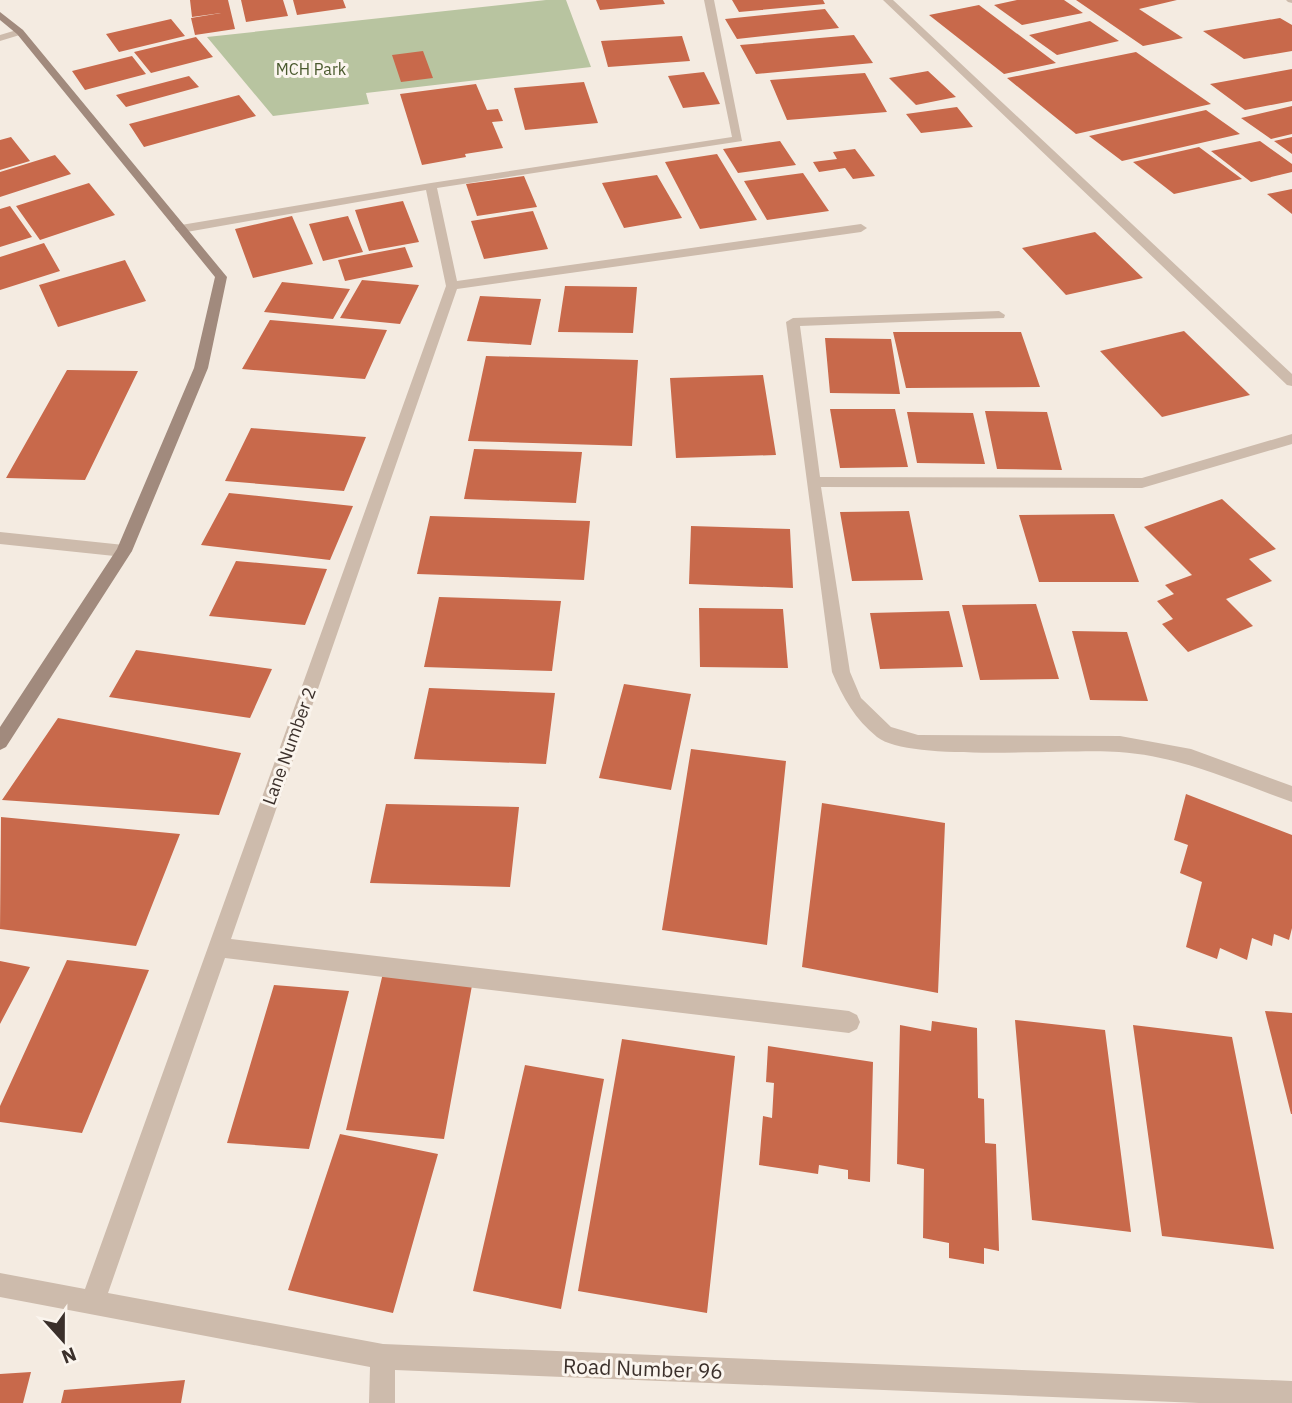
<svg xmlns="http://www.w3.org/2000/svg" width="1292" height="1403" viewBox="0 0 1292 1403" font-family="'IBM Plex Sans',sans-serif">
<rect width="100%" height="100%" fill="#f4ebe1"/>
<path fill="#b8c4a0" d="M 546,0 L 566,0 L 591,67 L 366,93 L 369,104 L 273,116 L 207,37 Z"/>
<path fill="#c8694b" d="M 190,0 L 228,0 L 235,29 L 195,35 L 191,18 L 221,13 L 192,17 Z
M 241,0 L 283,0 L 288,16 L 246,22 Z
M 293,0 L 343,0 L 346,8 L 297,15 Z
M 596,0 L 663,0 L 665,4 L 600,10 Z
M 732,0 L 823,0 L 825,4 L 739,12 Z
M 1017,0 L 1064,0 L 1083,13 L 1022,25 L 994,5 Z
M 1076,0 L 1177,0 L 1139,9 L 1183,38 L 1143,46 Z
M 979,5 L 1056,63 L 1004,74 L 929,15 Z
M 825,9 L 839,28 L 737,39 L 725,19 Z
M 1280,18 L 1292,25 L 1292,51 L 1244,59 L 1203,31 Z
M 171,19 L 185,36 L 119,52 L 106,34 Z
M 1090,21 L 1119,41 L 1057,55 L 1029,35 Z
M 854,35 L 873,63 L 756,74 L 740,45 Z
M 682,36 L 690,61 L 608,67 L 601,41 Z
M 196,37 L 213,57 L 151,73 L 134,52 Z
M 423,51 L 433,78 L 401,82 L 392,55 Z
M 1136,52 L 1211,104 L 1076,134 L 1007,78 Z
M 132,56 L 146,74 L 85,90 L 72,71 Z
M 1292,69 L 1292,101 L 1245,110 L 1210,84 Z
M 928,71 L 956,97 L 916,105 L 889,78 Z
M 704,72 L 720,104 L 683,108 L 668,76 Z
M 865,73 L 887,112 L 787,120 L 770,80 Z
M 189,76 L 199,87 L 126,107 L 116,95 Z
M 584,82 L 598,123 L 525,130 L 514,88 Z
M 476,84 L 487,110 L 498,109 L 503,121 L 492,122 L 503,148 L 465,154 L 466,157 L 422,165 L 400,94 Z
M 239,95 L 256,116 L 144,147 L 129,124 Z
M 1292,106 L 1292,134 L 1271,139 L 1241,118 Z
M 957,107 L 973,127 L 921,133 L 906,114 Z
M 1206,110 L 1240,134 L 1122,161 L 1089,136 Z
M 11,137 L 30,161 L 0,170 L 0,140 Z
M 1292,137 L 1292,154 L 1274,141 Z
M 780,141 L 796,165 L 738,173 L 723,149 Z
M 1260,141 L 1292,164 L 1292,172 L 1251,182 L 1211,151 Z
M 1199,147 L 1242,179 L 1174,194 L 1133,162 Z
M 855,149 L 875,176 L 853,179 L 845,168 L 819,172 L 813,162 L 837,159 L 833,152 Z
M 717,154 L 757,220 L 700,229 L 665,162 Z
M 55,155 L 71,174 L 0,197 L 0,172 Z
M 803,173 L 829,211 L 767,220 L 744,181 Z
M 657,175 L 682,218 L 624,228 L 602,183 Z
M 524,176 L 537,207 L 477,216 L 466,184 Z
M 89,183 L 115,215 L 40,240 L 16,206 Z
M 1292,189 L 1292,214 L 1267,194 Z
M 403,201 L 419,242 L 369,251 L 355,210 Z
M 10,206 L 32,237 L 0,247 L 0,209 Z
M 533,211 L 548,249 L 484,259 L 471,221 Z
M 292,216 L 313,264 L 253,278 L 235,229 Z
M 348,216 L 363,252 L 323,261 L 309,224 Z
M 1095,232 L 1143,278 L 1066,295 L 1022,248 Z
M 44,243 L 60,271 L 0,290 L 0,257 Z
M 405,247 L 413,267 L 345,281 L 338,260 Z
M 125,260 L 146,301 L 58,327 L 39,285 Z
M 362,280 L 419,285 L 400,324 L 340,318 Z
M 282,282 L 350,289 L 333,319 L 264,312 Z
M 565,286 L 637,287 L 633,333 L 558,332 Z
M 480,296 L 541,299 L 531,345 L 467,341 Z
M 270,320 L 387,330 L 365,379 L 242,369 Z
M 1184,331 L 1250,395 L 1162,417 L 1100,351 Z
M 893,332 L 1021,332 L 1040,387 L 906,388 Z
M 825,338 L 891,339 L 900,394 L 830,393 Z
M 486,356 L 638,360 L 632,446 L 468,441 Z
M 67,370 L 138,371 L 85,480 L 6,478 Z
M 763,375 L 776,455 L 676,458 L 670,378 Z
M 830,409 L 895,409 L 908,467 L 840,468 Z
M 985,411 L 1047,412 L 1062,470 L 997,469 Z
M 907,412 L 973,413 L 985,464 L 917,463 Z
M 251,428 L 366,437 L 344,491 L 225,481 Z
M 474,449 L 582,452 L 576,503 L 464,499 Z
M 229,493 L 353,506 L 330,560 L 201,545 Z
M 1222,499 L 1276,549 L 1249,559 L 1272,581 L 1226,599 L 1253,626 L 1188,652 L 1162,624 L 1173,619 L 1157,601 L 1174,594 L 1165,585 L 1192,575 L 1144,527 Z
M 909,511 L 923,580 L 852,581 L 840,512 Z
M 1114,514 L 1139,582 L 1039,582 L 1019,515 Z
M 430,516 L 590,521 L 584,580 L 417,574 Z
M 691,526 L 790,529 L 793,588 L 689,584 Z
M 236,561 L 327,569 L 305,625 L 209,616 Z
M 439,597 L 561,601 L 552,671 L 424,667 Z
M 1036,604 L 1059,679 L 980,680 L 962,605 Z
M 699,608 L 783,609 L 788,668 L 700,667 Z
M 949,611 L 963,667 L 880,669 L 870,613 Z
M 1072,631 L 1127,632 L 1148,701 L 1090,700 Z
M 136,650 L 272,669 L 250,718 L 109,697 Z
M 624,684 L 691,694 L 671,790 L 599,778 Z
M 429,688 L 555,693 L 546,764 L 414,759 Z
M 58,718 L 241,753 L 219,815 L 2,800 Z
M 691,749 L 786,761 L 767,945 L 662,930 Z
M 1186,794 L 1292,835 L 1292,928 L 1289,940 L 1274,934 L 1272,946 L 1252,938 L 1247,960 L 1220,948 L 1217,959 L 1186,947 L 1202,882 L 1180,873 L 1188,845 L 1174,840 Z
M 822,803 L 945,823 L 938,993 L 802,967 Z
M 386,804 L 519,807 L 510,887 L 370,883 Z
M 1,817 L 180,834 L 136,946 L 0,929 Z
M 67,960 L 149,970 L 82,1133 L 0,1122 L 0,1106 Z
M 0,961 L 30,967 L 0,1024 Z
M 383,973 L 473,980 L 444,1139 L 346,1130 Z
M 274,985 L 349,991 L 309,1149 L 227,1143 Z
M 1265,1011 L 1292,1013 L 1292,1114 L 1291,1114 Z
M 1015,1020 L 1105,1030 L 1131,1232 L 1032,1220 Z
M 932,1021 L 977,1028 L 978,1098 L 984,1099 L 985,1143 L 996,1144 L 999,1251 L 984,1248 L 984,1264 L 949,1258 L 949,1243 L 923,1238 L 924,1169 L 897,1164 L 900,1025 L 931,1031 Z
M 1133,1025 L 1232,1037 L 1274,1249 L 1162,1236 Z
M 622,1039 L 735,1056 L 707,1313 L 578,1291 Z
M 768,1046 L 873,1062 L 870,1182 L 848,1179 L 848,1170 L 819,1165 L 818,1174 L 759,1165 L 763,1116 L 772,1118 L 774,1083 L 766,1082 Z
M 525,1065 L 604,1079 L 561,1309 L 473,1291 Z
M 340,1134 L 438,1154 L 393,1313 L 288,1290 Z
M 31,1372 L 23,1403 L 0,1403 L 0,1374 Z
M 185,1380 L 181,1403 L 61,1403 L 64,1390 Z"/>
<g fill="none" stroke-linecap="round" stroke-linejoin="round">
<path fill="#cdbbac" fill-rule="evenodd" d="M 704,0 L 714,0 L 742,141 L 437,188 L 457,281 L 861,224 L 867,228 L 861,232 L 457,289 L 231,939 L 849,1011 L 857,1015 L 860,1022 L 857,1029 L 849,1033 L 225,958 L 108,1293 L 383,1344 L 1292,1381 L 1292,1403 L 1199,1403 L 395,1370 L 395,1403 L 369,1403 L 370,1367 L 0,1297 L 0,1273 L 85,1289 L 446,286 L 426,190 L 181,233 L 175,229 L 181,225 L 431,183 L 732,137 Z
M 883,0 L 893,0 L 1292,374 L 1292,386 L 1287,385 Z
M 1286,0 L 1292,0 L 1292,3 L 1288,2 Z
M 20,29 L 23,30 L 23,34 L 0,41 L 0,35 Z
M 999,311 L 1005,315 L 1004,318 L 800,326 L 820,477 L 1142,478 L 1292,434 L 1292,444 L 1142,488 L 821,487 L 850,672 L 861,698 L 891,727 L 918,735 L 1120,736 L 1191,749 L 1292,786 L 1292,802 C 1236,782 1180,756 1119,752 C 1069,748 910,763 877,737 C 855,719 843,698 832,672 L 786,322 L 793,318 Z
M 0,532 L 124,545 L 132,551 L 124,557 L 0,544 Z"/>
<path fill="#a18a7d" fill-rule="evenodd" d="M 0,12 L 23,30 L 227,277 L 208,368 L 132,551 L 6,747 L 0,750 L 0,727 L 117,549 L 194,368 L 215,277 L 17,34 L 0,20 Z"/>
</g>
<g text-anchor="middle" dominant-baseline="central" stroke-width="6" stroke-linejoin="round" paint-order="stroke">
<g font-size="16" fill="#4a5a2e" stroke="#fbf5ee">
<text x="311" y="69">MCH Park</text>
</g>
<g font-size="18" fill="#3b302b" stroke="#fbf5ee">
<text transform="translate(289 746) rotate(-70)">Lane Number 2</text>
</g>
<g font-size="21" fill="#3b302b" stroke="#fbf5ee">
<text transform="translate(643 1368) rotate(2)">Road Number 96</text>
</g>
</g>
<g transform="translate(63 1340) rotate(159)" stroke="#fbf5ee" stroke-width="5" paint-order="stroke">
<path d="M0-5L12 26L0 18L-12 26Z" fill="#3b302b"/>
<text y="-10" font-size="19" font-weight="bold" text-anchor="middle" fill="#3b302b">N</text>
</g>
</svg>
